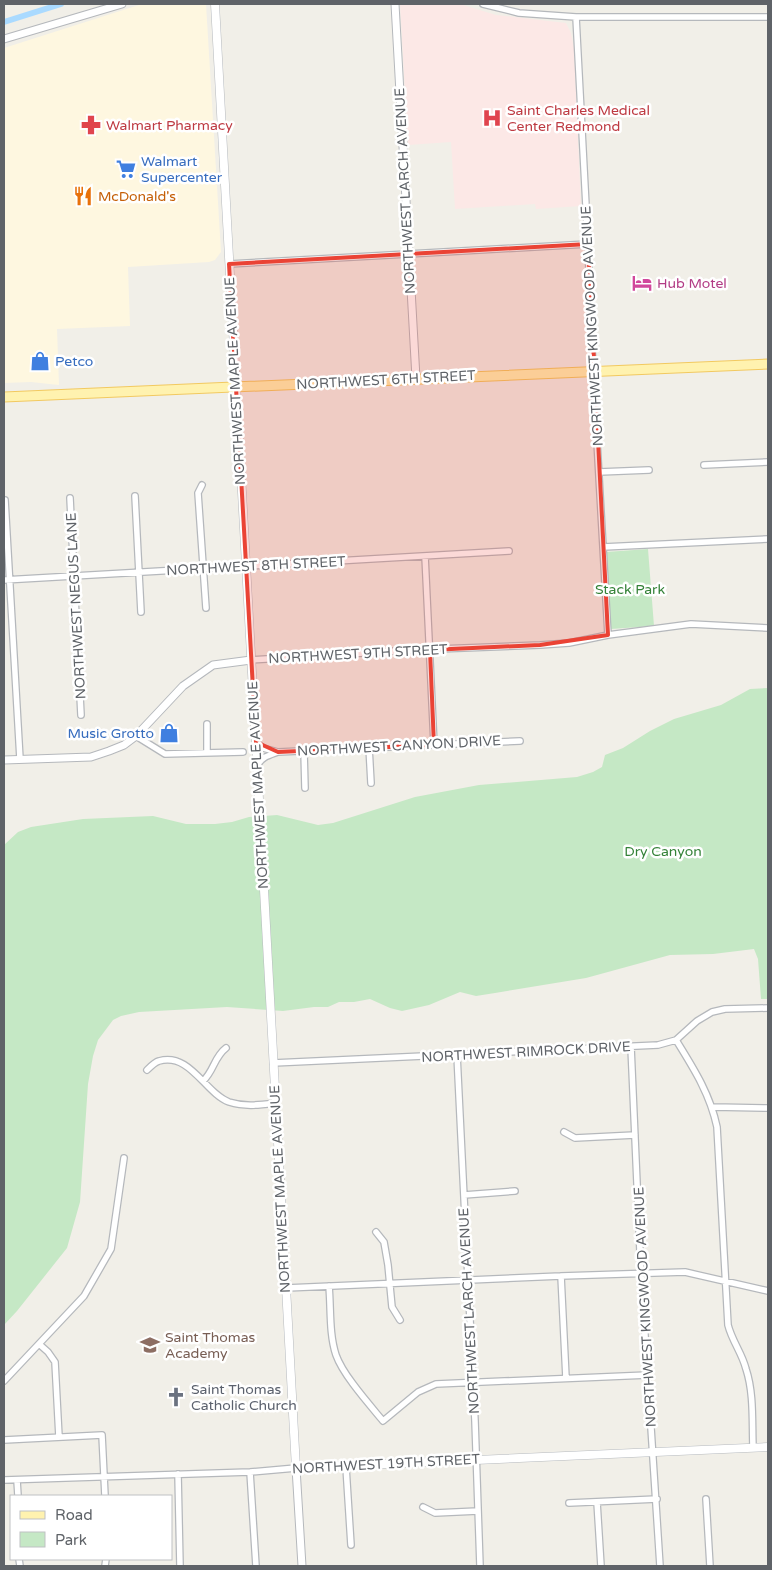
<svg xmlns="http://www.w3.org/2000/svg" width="772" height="1570" viewBox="0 0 772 1570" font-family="'Varela Round',sans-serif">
<rect width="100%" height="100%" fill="#f1efe8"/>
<path fill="#fef7e0" d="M 142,4 L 206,4 L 221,252 L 215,260 L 209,262 L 128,267 L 130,326 L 57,329 L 59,385 L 31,382 L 4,383 L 4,48 Z"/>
<path fill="#fce8e6" d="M 400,4 L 460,4 L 496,15 L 566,23 L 571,33 L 574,48 L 581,206 L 536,209 L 535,204 L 455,209 L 451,142 L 408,145 Z"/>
<path fill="#c5e8c5" d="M 648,549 L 654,626 L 611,629 L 606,552 Z
M 768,688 L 768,999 L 761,999 L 758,959 L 754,949 L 713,954 L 670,955 L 586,978 L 495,993 L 476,996 L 460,992 L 429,1005 L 402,1011 L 390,1008 L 370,999 L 354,1002 L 339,1002 L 328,1007 L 314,1007 L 283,1011 L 227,1007 L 139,1012 L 121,1016 L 113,1020 L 98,1040 L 93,1056 L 88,1084 L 80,1202 L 67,1248 L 17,1311 L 4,1325 L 4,845 L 18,832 L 31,827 L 83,819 L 153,816 L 186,824 L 215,824 L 232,822 L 249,817 L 277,815 L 318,825 L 333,823 L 415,797 L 479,785 L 577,777 L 593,772 L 602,767 L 605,755 L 623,748 L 650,731 L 674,719 L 721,705 L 750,689 Z"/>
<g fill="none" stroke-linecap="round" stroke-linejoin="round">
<path stroke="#aadaff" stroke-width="6" d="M 4,22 L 61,4"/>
<defs>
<path id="minor" d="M 483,4 L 519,13 L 576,17 L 768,17
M 576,17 L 588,244 L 593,371 L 608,635
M 229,264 L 588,244
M 704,465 L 768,462
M 599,472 L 649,470
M 202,485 L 198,493 L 206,608
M 135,496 L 141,612
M 70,498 L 81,715
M 5,500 L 20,759
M 603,547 L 768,539
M 425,556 L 434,745
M 4,580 L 509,551
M 251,660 L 412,650 L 540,645 L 569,643 L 608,635 L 691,624 L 768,628
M 207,724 L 207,753
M 136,736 L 165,754 L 243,752
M 256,742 L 263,748 L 278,752
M 369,747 L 371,783
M 304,751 L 305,788
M 258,765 C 261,757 270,755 278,752 L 520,741
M 676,1040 C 694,1069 710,1094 717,1127 L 728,1325 C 732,1341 742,1353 746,1369 C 754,1393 752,1422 753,1447
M 631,1047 L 641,1274 L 660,1566
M 457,1055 L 475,1421 L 480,1566
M 273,1063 L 658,1045 L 676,1040 L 697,1021 L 712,1012 L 725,1009 L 768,1008
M 147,1070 C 150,1067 155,1062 159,1061 C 190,1052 205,1093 229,1102 C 245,1107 259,1105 275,1103
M 203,1081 C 214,1071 214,1057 226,1048
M 713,1107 L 768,1108
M 564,1132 L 575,1138 L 635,1135
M 464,1195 L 515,1191
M 376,1232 L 384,1242 L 388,1265 L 392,1307 L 400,1320
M 561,1276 L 566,1378
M 329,1286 C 331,1309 329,1334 336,1355 C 343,1375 369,1404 383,1421 L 418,1392 L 436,1384 L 648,1375
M 286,1288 L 561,1276 L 685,1272 L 768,1291
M 39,1344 L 48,1352 L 55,1362 L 59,1437
M 4,1381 L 84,1296 L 111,1249 L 124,1158
M 4,1440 L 102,1435 L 105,1496
M 346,1467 L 351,1545
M 250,1472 L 256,1566
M 178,1474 L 180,1566
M 4,1480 L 250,1472 L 296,1468
M 17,1480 L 18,1496
M 706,1499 L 710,1566
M 597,1502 L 601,1566
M 569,1503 L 657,1499
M 423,1507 L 435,1513 L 478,1511
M 19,1559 L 20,1566
M 105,1566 L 106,1559"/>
<path id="tertiary" d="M 395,4 L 416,378
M 4,39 L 122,4
M 4,760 L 91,757 L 109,751 L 124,745 L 136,736 L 183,686 L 213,665 L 251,660
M 296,1468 L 302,1566"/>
<path id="secondary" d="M 215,4 L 296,1468 L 768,1447"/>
<path id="primary" d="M 4,397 L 768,364"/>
</defs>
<use href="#minor" stroke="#b5b8bc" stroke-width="8"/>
<use href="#tertiary" stroke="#b5b8bc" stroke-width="9"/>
<use href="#secondary" stroke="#b6babf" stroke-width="9"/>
<use href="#primary" stroke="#f2c960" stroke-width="11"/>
<use href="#minor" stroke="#fff" stroke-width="5.5"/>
<use href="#tertiary" stroke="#fff" stroke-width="7"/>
<use href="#secondary" stroke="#fff" stroke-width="8"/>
<use href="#primary" stroke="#fff2af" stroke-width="9"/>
</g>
<path fill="#ea4335" fill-opacity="0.2" stroke="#ea4335" stroke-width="4" stroke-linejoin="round" d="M 588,244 L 608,635 L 540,645 L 430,650 L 434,745 L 278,752 L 256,742 L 229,264 Z"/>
<defs>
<symbol id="hospital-bare" viewBox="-9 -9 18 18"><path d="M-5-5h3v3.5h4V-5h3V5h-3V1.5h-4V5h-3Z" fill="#e0444e" stroke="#fff" stroke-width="2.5" paint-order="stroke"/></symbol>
<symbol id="pharmacy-bare" viewBox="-9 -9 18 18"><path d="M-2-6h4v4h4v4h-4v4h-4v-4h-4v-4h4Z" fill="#e0444e" stroke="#fff" stroke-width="2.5" paint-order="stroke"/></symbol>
<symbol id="supermarket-bare" viewBox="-9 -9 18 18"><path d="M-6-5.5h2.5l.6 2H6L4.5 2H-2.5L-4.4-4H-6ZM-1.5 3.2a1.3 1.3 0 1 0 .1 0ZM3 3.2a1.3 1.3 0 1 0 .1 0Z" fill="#3f7fe0" stroke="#fff" stroke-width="2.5" paint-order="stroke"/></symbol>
<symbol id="restaurant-bare" viewBox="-9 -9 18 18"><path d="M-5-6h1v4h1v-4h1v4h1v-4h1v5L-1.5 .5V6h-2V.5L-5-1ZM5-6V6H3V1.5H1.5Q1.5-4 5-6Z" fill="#e8710a" stroke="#fff" stroke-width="2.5" paint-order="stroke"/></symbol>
<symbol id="hotel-bare" viewBox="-9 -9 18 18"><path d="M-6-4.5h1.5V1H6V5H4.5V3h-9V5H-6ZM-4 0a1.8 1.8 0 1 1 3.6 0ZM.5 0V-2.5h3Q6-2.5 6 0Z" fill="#d1479c" stroke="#fff" stroke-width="2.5" paint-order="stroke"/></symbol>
<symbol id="shop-bare" viewBox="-9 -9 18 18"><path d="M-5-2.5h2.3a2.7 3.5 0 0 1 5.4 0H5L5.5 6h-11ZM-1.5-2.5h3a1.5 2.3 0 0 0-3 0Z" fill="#3f7fe0" stroke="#fff" stroke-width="2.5" paint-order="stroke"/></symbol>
<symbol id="school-bare" viewBox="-9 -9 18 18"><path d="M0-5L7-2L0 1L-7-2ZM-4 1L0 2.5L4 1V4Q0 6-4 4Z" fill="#8d6e63" stroke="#fff" stroke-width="2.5" paint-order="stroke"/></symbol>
<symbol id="church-bare" viewBox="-9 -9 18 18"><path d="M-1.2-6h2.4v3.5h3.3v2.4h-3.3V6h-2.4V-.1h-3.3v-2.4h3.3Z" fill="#6b7280" stroke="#fff" stroke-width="2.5" paint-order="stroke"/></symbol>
</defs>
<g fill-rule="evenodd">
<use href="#hospital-bare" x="478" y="104" width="28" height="28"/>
<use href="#pharmacy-bare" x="77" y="111" width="28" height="28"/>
<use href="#supermarket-bare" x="112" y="155" width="28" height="28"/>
<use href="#restaurant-bare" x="69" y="182" width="28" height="28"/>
<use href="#hotel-bare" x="628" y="269" width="28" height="28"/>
<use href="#shop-bare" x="26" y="347" width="28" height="28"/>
<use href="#shop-bare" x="155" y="719" width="28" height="28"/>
<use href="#school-bare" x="136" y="1331" width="28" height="28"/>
<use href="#church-bare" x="162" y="1383" width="28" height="28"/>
</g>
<g text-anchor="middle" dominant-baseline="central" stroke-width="5" stroke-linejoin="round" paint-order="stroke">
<g font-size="14" fill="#be3a42" stroke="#fff" text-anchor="start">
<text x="507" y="110">Saint Charles Medical<tspan x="507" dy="16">Center Redmond</tspan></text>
<text x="106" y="125">Walmart Pharmacy</text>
</g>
<g font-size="14" fill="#366cbe" stroke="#fff" text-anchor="start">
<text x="141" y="161">Walmart<tspan x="141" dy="16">Supercenter</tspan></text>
<text x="55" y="361">Petco</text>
<text x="154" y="733" text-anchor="end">Music Grotto</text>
</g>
<g font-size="14" fill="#5f6368" stroke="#fff">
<text transform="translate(405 191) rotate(-93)">NORTHWEST LARCH AVENUE</text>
<text transform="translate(592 326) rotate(-93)">NORTHWEST KINGWOOD AVENUE</text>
<text transform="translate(386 380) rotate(-3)">NORTHWEST 6TH STREET</text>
<text transform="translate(235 381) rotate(-93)">NORTHWEST MAPLE AVENUE</text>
<text transform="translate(256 566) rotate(-3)">NORTHWEST 8TH STREET</text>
<text transform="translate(76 606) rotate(-93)">NORTHWEST NEGUS LANE</text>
<text transform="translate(358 654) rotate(-3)">NORTHWEST 9TH STREET</text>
<text transform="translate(399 746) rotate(-3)">NORTHWEST CANYON DRIVE</text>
<text transform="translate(258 785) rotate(-93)">NORTHWEST MAPLE AVENUE</text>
<text transform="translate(526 1052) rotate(-3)">NORTHWEST RIMROCK DRIVE</text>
<text transform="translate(280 1189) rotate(-93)">NORTHWEST MAPLE AVENUE</text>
<text transform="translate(645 1307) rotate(-93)">NORTHWEST KINGWOOD AVENUE</text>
<text transform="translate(469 1311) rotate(-93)">NORTHWEST LARCH AVENUE</text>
<text transform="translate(386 1464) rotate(-3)">NORTHWEST 19TH STREET</text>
</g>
<g font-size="14" fill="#c56008" stroke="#fff" text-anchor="start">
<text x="98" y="196">McDonald's</text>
</g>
<g font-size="14" fill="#b23c85" stroke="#fff" text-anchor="start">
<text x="657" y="283">Hub Motel</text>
</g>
<g font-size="14" fill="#348238" stroke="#fff">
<text x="630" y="589">Stack Park</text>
<text x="663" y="851">Dry Canyon</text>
</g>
<g font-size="14" fill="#785e54" stroke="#fff" text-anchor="start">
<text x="165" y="1337">Saint Thomas<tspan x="165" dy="16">Academy</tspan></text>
</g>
<g font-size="14" fill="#5b616d" stroke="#fff" text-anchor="start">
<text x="191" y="1389">Saint Thomas<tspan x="191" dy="16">Catholic Church</tspan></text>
</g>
</g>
<rect width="772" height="1570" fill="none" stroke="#5f6368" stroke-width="10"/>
<rect x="10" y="1495" width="162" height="65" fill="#ffffff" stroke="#bfc1c3"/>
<rect x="20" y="1511" width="25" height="8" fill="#fff2af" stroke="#bfc1c3"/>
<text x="55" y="1520" font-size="15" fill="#5f6368">Road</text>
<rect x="20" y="1532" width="25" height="15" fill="#c5e8c5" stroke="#bfc1c3"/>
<text x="55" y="1545" font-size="15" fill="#5f6368">Park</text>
</svg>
